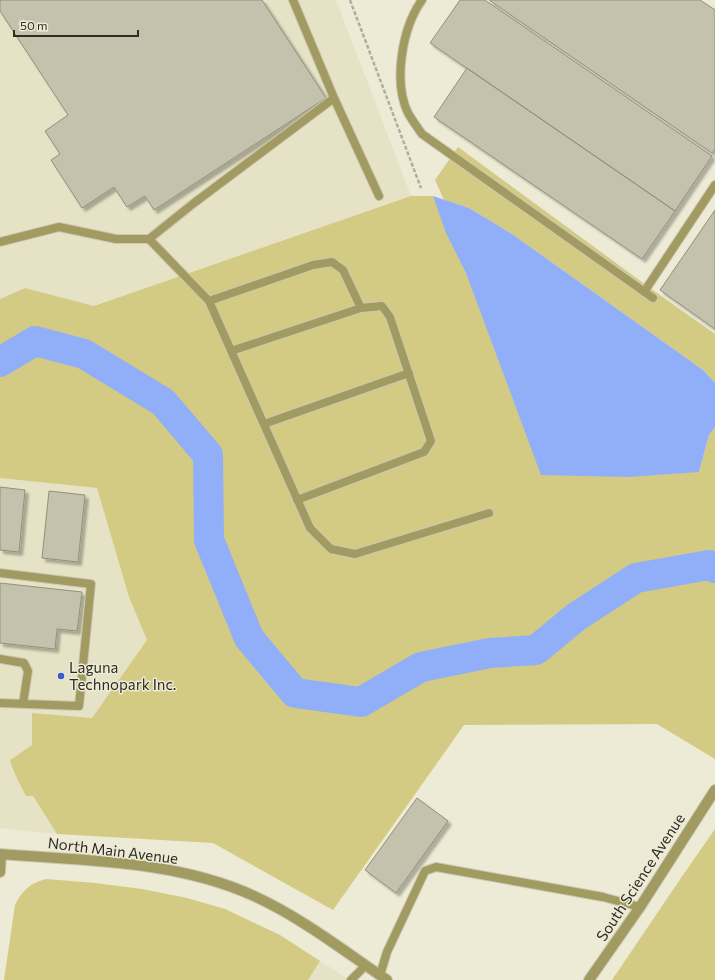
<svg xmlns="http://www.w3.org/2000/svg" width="715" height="980" viewBox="0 0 715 980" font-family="Commissioner,sans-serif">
<defs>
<filter id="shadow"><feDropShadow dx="3.5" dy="3.5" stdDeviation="1" flood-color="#0004"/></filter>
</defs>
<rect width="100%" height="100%" fill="#edead5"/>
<path fill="#e6e2c5" d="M 0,0 L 336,0 L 411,196 L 94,306 L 25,288 L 0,299 Z
M 0,478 L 97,488 L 129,597 L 147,640 L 92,718 L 32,713 L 32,745 L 10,759 L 13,772 L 18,779 L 26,796 L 33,796 L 57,834 L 0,828 Z
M 320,961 L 350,980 L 308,980 Z"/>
<path fill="#d3ca83" d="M 458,147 L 650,288 L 715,334 L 715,383 L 703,370 L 512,234 L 469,208 L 444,200 L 435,180 Z
M 411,196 L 433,196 L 466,273 L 699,472 L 709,435 L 715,427 L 715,759 L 657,724 L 464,725 L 333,910 L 213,843 L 57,834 L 33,796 L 26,796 C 20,783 13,773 10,760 L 32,745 L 32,713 L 92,718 L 147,640 L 129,597 L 97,488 L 0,478 L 0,299 L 25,288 L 94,306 Z
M 715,829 L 715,980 L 612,980 L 683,875 Z
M 46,879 L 95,883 L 142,889 L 187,898 L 225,909 L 280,935 L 320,961 L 308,980 L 4,980 L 15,905 C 22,891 30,883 46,879 Z"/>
<path fill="#91aef8" d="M 433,196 L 469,208 L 512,234 L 703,370 L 715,383 L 715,427 L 709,435 L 699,472 L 628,477 L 541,475 L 466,273 L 446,233 Z"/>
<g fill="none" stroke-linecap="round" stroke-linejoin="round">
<path stroke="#91aef8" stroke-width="30" d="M 0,362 L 35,341 L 84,354 L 163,402 L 208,455 L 209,540 L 249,638 L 295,693 L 361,702 L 421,667 L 490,653 L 536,650 L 576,617 L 636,578 L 709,565 L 715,568"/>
</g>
<path fill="#c4c2ad" stroke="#92907c" filter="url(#shadow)" d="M 0,0 L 262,0 L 326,98 L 154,210 L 145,196 L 127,207 L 114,187 L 82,208 L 51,160 L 60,154 L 45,131 L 68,115 L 0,11 Z
M 460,0 L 485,0 L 712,156 L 675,211 L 430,43 Z
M 489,0 L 700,0 L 715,10 L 715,149 L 712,153 Z
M 467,68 L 675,211 L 642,259 L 434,117 Z
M 715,210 L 715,329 L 660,290 Z
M 0,487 L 25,490 L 19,552 L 0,550 Z
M 49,491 L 85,495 L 78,562 L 42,558 Z
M 0,583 L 82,592 L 77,631 L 57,629 L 55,649 L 0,643 Z
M 417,798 L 448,821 L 396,893 L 365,870 Z"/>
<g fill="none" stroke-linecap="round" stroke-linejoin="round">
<defs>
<path id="service" d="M 293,0 L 334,98 L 379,196
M 422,0 C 402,28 393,82 408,113 C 412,120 417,127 422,134 L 653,298
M 149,239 L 209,301 L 310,528 L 331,549 L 355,554 L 489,513
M 0,242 L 59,227 L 116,239 L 149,239 L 194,203 L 334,98
M 644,292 L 715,185
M 209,301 L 313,265 L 332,262 L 343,270 L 361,308
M 231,351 L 361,308 L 382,306 L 390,317 L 431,441 L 424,452 L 297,500
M 264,424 L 409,373
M 0,573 L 91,584 L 79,706 L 0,703
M 0,659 L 24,663 L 28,671 L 23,704
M 380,975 L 387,952 L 425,871 L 436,867 L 603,897 L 640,907
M 351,980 L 366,965"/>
<path id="minor" d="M 0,854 C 85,861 175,860 254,896 C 302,918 344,951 387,980
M 0,872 L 1,854
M 589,980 L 640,907 L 715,790"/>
</defs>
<use href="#service" stroke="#cbc8b5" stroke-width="10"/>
<use href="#minor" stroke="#cbc8b5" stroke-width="12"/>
<path stroke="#b1ae9d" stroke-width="2.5" stroke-dasharray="4 2" stroke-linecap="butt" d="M 350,0 L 421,188"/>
<use href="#service" stroke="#a29b61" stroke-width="8"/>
<use href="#minor" stroke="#a29b61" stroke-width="10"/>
</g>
<circle fill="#3a5bcd" stroke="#edead5" stroke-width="1.5" cx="61" cy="676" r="4"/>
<g text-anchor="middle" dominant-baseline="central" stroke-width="3" stroke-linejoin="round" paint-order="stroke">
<g font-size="15" fill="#2e2d25" stroke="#edead5" text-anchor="start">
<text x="69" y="667">Laguna<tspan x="69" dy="17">Technopark Inc.</tspan></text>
</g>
<g font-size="15" fill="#2e2d25" stroke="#edead5">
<text transform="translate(113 850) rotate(7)">North Main Avenue</text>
<text transform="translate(640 877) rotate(-57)">South Science Avenue</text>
</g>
</g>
<path d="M14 30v6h124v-6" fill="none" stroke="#2e2d25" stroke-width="2"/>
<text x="20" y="30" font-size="12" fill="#2e2d25" stroke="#edead5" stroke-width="3" paint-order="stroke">50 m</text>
</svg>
